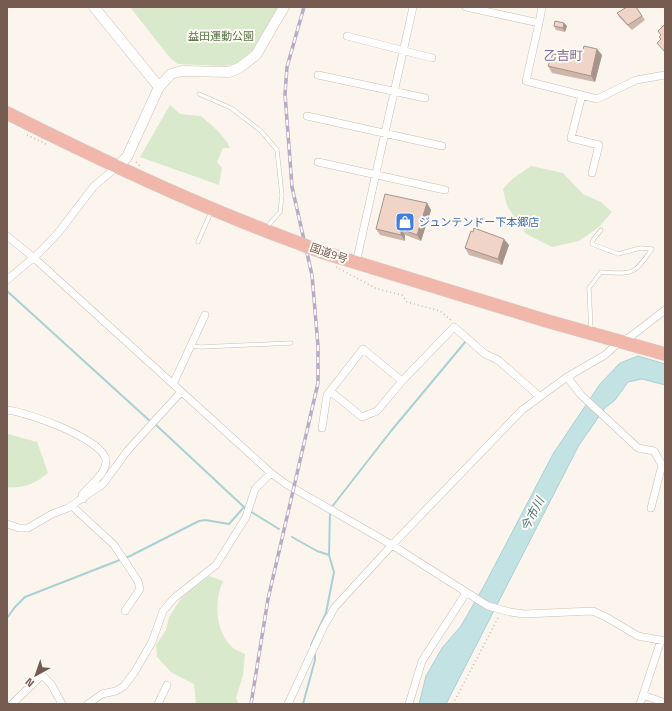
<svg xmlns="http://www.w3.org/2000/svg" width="672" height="711" viewBox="0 0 672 711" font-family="'Titillium Web','Noto Sans JP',sans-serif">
<rect width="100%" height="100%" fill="#fbf5ed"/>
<path fill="#d9e9cc" d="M 130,7 L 278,7 L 254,49 L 247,58 L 237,64 L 223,66 L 178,64 L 170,58 Z
M 170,105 L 180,114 L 201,116 L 219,132 L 227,142 L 230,148 L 223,148 L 217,162 L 222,168 L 219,185 L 140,157 Z
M 531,166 L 563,173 L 583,194 L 601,202 L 612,212 L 599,227 L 579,241 L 552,247 L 526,234 L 507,206 L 503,189 L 511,180 Z
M 8,434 L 37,442 L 48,473 C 36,483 23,489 7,487 Z
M 209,576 L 223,581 C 214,601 215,630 231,646 C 234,650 240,651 245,654 L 243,675 L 236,698 L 239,704 L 196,704 L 194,684 L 172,673 L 157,657 L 156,645 L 166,630 L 169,617 L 182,597 Z"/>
<path fill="#c2e2e4" stroke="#a9d1d5" d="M 638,356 L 665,364 L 665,385 L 642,379 L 628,382 L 615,400 L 605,408 L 579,445 L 446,704 L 419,704 L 426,676 L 442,648 L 461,626 L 484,586 L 553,454 L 600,384 L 620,363 Z"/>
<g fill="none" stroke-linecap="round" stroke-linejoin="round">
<path stroke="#a9d1d5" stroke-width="2" d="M 7,291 L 151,422
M 155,424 L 245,508 L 279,529
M 331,508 L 391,431 L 466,341
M 292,537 L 317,551 L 329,555
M 7,618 L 15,607 L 25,597 L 130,556 L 199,521 L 205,520 L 229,524 L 244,507
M 313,648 L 311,645 L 326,613 L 334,572 L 329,555 L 330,512
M 303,704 L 315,660 L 315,651"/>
<defs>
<path id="lane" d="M 199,94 L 231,108 L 261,131 L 277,150 L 282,195 L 280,212 L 266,228
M 198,242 L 211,212
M 591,330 L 589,288 L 601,272 C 633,274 633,276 652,249 L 640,248 L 618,254 L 592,244 L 593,240 L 601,230
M 191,346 L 201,347 L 291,343"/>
<path id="street" d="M 466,7 L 539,23 L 526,81 L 597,99 L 636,80 L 665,75
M 539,23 L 542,7
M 347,36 L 432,58
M 318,75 L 425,98
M 582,95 L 571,138 L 599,145 L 592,173
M 307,116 L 442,146
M 318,162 L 445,190
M 7,236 L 33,257 L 271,473 L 286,484 L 392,545 L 488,606 L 510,612 L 524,614 L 593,611 L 606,617 L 638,636 L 665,641
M 356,263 L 413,7
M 7,280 L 40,252 L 58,233 L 94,186 L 118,166
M 567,377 L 581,395 L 638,448 L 654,451 L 662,465 L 651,508
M 173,384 L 205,315
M 330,391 L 362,417 L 377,411 L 402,381 L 454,327 L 485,354 L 498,360 L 539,396
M 7,410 C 27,412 103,439 106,460 C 107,474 89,485 82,495 L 83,499
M 322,428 L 327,395 L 363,349 L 402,381
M 72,506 L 114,545 L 138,581 L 140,589 L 125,611
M 7,524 L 19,528 L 28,528 L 52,514 L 68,508 L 103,484 L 128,450 L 181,392
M 643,695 L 665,703
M 12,704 L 42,675 L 51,684 L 62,704
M 88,704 L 102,694 L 116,691 L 124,686 L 134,673 L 152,642 L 163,611 L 174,598 L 216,565 L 246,517 L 255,489 L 271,473
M 158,704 L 167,685
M 288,704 L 324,626 L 335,607 L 392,545 L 522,410 L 567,377 L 605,355 L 619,342 L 630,337 L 665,310
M 409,704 L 422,661 L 466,593
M 640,704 L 661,640"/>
<path id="secondary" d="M 94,7 L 159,87
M 118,166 L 127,157 L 159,87 L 171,74 L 182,71 L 229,72 L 239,68 L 256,55 L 284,7"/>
<path id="highway" d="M 7,113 C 100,160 195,205 293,241
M 322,252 L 547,321 L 665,354"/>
</defs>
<use href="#lane" stroke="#cdbdb3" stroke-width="4.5"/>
<use href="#street" stroke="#cdbdb3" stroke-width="8"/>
<use href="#secondary" stroke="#d3bfb3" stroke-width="11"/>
<use href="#highway" stroke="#d9d1ce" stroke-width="14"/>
<path stroke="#d4b7a9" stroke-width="1.5" stroke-dasharray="1 3" stroke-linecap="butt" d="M 27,135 L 48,145
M 136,162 L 140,166
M 336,267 L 377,289 L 402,295 L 407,302 L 440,311 L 452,321
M 453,704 L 499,616"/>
<use href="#lane" stroke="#fff" stroke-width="3.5"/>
<use href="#street" stroke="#fff" stroke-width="7"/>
<use href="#secondary" stroke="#fff" stroke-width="10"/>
<use href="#highway" stroke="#f0b7aa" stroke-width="13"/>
<defs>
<path id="rail" d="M 251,704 L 268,599 L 318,383 L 318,346 L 312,275 L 292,187 L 285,94 L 287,67 L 304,7"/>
</defs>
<use href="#rail" stroke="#b7abc6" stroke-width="3.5"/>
<use href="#rail" stroke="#fef9f4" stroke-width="2" stroke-dasharray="6" stroke-linecap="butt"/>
<defs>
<path id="highway-bridge" d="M 293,241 L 322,252"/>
</defs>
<use href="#highway-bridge" stroke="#d9d1ce" stroke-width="14" stroke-linecap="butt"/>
<use href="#highway-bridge" stroke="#f0b7aa" stroke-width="13"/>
</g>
<path fill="#ceb6ab" d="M 636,7 L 645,20 L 632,30 L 620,18 L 617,13 Z
M 564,23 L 567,26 L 565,32 L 556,30 L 554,26 Z
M 602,55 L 595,82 L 552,73 L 548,66 L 580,58 Z
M 427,203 L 431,210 L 421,241 L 405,235 L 405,241 L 380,235 L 376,229 Z
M 509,245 L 502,265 L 469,255 L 465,248 Z"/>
<path fill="#a7948b" d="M 564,23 L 567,26 L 565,32 L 563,28 Z
M 597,49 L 602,55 L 595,82 L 591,76 Z
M 427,203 L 431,210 L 421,241 L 417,235 Z
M 401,229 L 405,235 L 405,241 L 401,235 Z
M 504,239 L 509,245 L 502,265 L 498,259 Z"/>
<path fill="#efd4c7" stroke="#a7948b" d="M 627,7 L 636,7 L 642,16 L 628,25 L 617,13 Z
M 555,21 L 564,23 L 563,28 L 554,26 Z
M 665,24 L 665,52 L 657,43 L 661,39 L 659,37 L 661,35 L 658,31 Z
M 584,46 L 597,49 L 591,76 L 548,66 L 553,54 L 580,58 Z
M 385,194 L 427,203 L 417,235 L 401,229 L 401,235 L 376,229 Z
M 474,228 L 504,239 L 498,259 L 465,248 L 471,231 L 473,232 Z"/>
<defs>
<symbol id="shop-square" viewBox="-11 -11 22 22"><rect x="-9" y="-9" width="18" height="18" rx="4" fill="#3f7fe0" stroke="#fef9f4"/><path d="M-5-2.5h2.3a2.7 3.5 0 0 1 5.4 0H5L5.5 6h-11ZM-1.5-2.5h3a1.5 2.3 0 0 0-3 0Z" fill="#fff"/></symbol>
</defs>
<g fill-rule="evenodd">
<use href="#shop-square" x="394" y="211" width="22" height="22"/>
</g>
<g text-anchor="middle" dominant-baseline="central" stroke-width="4" stroke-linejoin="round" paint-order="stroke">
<g font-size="11" fill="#5b7a4a" stroke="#fef9f4">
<text x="221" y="36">益田運動公園</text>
</g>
<g font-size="11" fill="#366cbe" stroke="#fef9f4" text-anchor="start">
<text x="419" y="222">ジュンテンドー下本郷店</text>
</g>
<g font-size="11" fill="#765b51" stroke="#fef9f4">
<text transform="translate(329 253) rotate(19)">国道9号</text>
</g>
<g font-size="12" font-style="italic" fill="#487a7f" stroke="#fef9f4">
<text transform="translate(532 514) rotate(-62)">今市川</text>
</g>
<g font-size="13" fill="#816990" stroke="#fef9f4">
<text x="563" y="55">乙吉町</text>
</g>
</g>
<rect width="672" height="711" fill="none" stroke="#765b51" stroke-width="16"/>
<g transform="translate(36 675) rotate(220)" stroke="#fef9f4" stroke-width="3" paint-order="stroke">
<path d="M0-3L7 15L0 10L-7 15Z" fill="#765b51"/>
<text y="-6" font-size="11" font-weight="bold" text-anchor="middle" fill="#765b51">N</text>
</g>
</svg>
